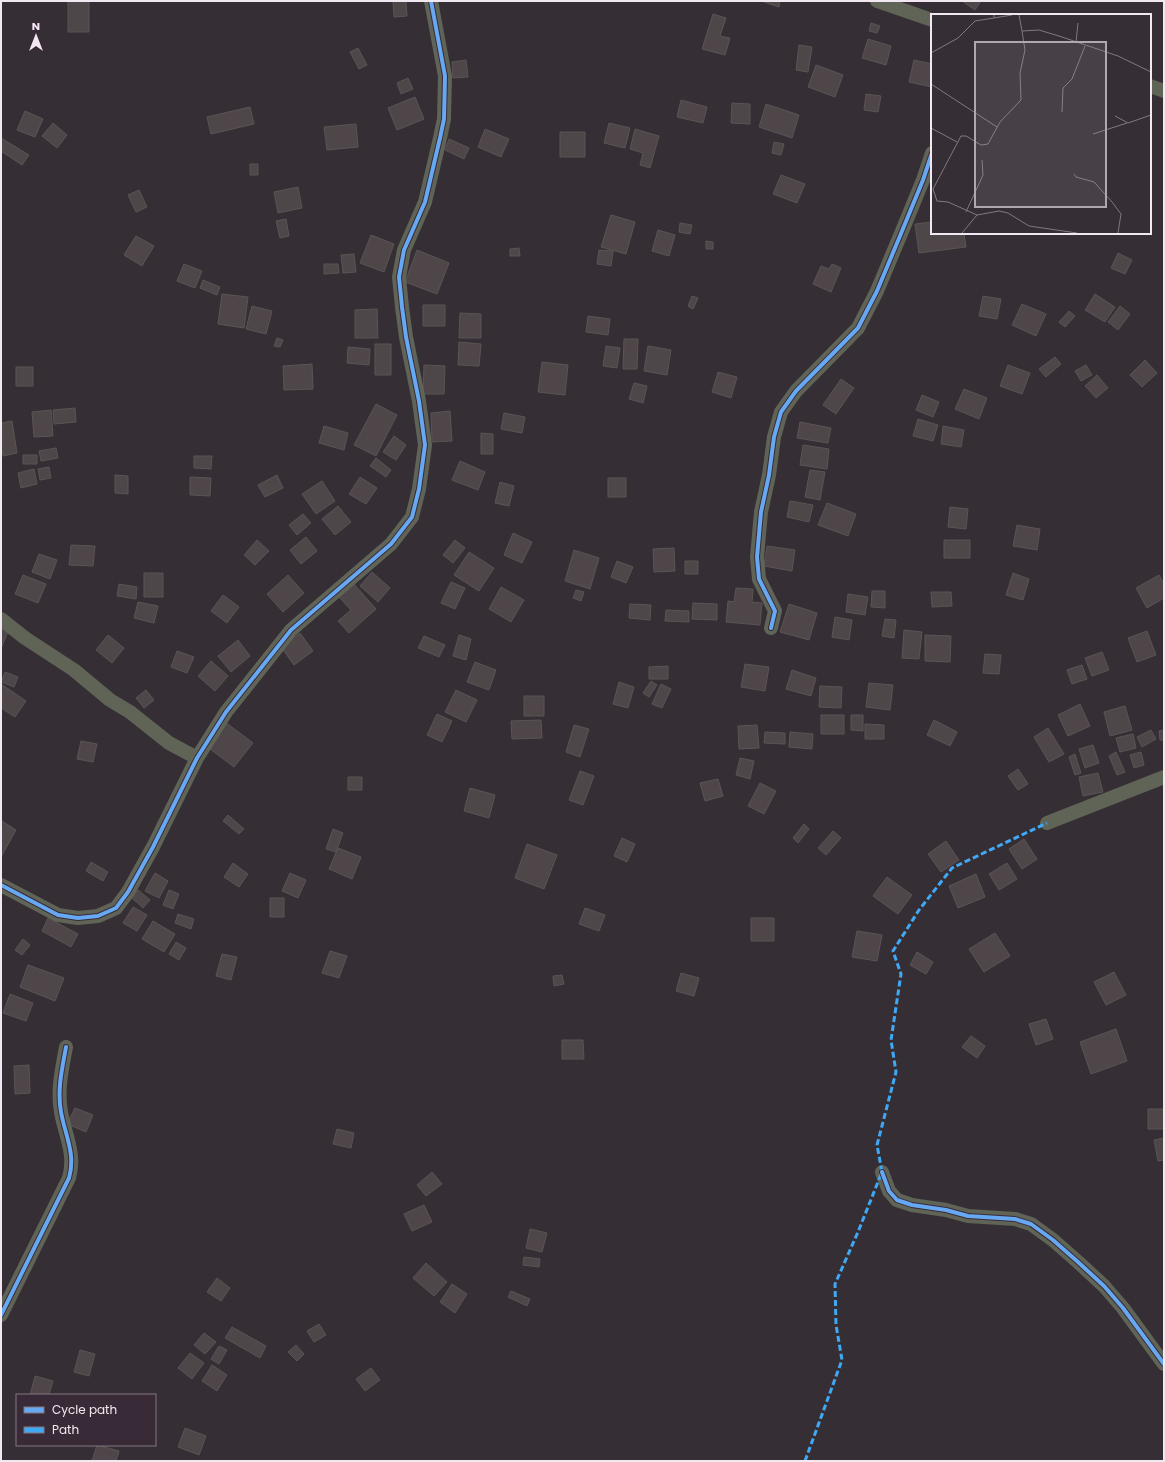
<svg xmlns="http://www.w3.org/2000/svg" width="1165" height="1462" viewBox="0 0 1165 1462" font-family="Poppins,sans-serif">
<rect width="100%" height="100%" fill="#362e35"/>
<path fill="#4e4648" stroke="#5b5454" d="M 68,1 L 89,1 L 89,32 L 68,32 Z
M 393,1 L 406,1 L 407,16 L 394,17 Z
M 761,1 L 780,1 L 779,7 Z
M 962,1 L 981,1 L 975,10 Z
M 713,14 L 726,18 L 720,36 L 730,38 L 725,55 L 702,49 Z
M 871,23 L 880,26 L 877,33 L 869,31 Z
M 868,39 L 891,46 L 886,65 L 862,58 Z
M 799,45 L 812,47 L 808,72 L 796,70 Z
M 358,48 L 367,65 L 359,69 L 350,52 Z
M 466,60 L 468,77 L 453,78 L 452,62 Z
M 914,60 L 932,64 L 932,87 L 909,82 Z
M 816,65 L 843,75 L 835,97 L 808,87 Z
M 408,78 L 413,89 L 401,94 L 397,83 Z
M 866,94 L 881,96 L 878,112 L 864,110 Z
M 415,97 L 424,119 L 397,130 L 388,108 Z
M 681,100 L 707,107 L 703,123 L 677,117 Z
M 732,103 L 750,104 L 750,124 L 731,123 Z
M 766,104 L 799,115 L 792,138 L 759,127 Z
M 250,107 L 254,124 L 211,134 L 207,117 Z
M 25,111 L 43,119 L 35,137 L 17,130 Z
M 53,123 L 67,135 L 57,148 L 42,136 Z
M 609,123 L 630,128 L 625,148 L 604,143 Z
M 356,124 L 358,147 L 327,150 L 324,127 Z
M 485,129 L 509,139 L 501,157 L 478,147 Z
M 635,129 L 659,136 L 650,168 L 640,165 L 643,153 L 630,149 Z
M 560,132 L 585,132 L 585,157 L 560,157 Z
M 1,138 L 29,155 L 22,165 L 1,151 Z
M 449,139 L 469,148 L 464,159 L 445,150 Z
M 774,142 L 784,144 L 781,155 L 772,153 Z
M 250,164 L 258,164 L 258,175 L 250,175 Z
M 781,175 L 805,184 L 797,203 L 773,194 Z
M 298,187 L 302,208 L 278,213 L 274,192 Z
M 139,190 L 147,207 L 136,212 L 128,195 Z
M 611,215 L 635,222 L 626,254 L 601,247 Z
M 286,219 L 289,236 L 280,238 L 276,221 Z
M 932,222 L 932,233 L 964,233 L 966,247 L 919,253 L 915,224 Z
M 680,223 L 692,225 L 690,234 L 679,232 Z
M 658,230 L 675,235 L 669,256 L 652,251 Z
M 371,235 L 394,244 L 384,272 L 360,263 Z
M 136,236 L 154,246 L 142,266 L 124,255 Z
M 706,241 L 713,242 L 713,249 L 706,249 Z
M 519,248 L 520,256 L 510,256 L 510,249 Z
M 417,250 L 449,263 L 437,294 L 405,282 Z
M 599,250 L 613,251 L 611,266 L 597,264 Z
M 1118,253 L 1132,260 L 1125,274 L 1111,268 Z
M 354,254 L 356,272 L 343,273 L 341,255 Z
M 184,264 L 202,271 L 195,288 L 177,281 Z
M 324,264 L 338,264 L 339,273 L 324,274 Z
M 832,264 L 841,268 L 831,292 L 813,284 L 821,266 L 829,269 Z
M 203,280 L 220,287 L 217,295 L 200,288 Z
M 222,294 L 248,297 L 244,328 L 218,324 Z
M 1095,294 L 1115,307 L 1105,322 L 1085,310 Z
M 692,296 L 698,298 L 693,309 L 688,306 Z
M 983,296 L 1001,299 L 997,319 L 979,316 Z
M 1022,304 L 1046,314 L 1036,336 L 1012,325 Z
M 423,305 L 445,305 L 445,326 L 423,326 Z
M 252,306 L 272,311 L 266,334 L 246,329 Z
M 1120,306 L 1130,314 L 1118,330 L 1108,322 Z
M 377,309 L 378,338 L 355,338 L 355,310 Z
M 1069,311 L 1075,316 L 1065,327 L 1059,322 Z
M 460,313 L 481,314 L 481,338 L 459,338 Z
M 588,316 L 610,319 L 608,335 L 586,332 Z
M 277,338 L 283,340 L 280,347 L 274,346 Z
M 624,339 L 638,339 L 637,369 L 623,369 Z
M 459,342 L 481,344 L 479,366 L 458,365 Z
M 375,344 L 391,344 L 391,375 L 375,375 Z
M 606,346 L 620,348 L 617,368 L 603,366 Z
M 648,346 L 671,350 L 667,375 L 644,371 Z
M 348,347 L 370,349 L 369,365 L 347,363 Z
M 1055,357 L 1061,364 L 1046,377 L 1039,369 Z
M 1145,360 L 1157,373 L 1142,387 L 1130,375 Z
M 542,362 L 568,365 L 565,395 L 538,392 Z
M 312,364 L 313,389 L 284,390 L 283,366 Z
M 424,365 L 445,366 L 444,394 L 423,394 Z
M 1008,365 L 1030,373 L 1022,394 L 1000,386 Z
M 1086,365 L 1092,375 L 1081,381 L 1075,371 Z
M 16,367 L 33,367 L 33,386 L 16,386 Z
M 718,372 L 737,377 L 731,398 L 712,392 Z
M 1097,375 L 1108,388 L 1096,398 L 1085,386 Z
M 841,379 L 854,388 L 836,414 L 823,405 Z
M 634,383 L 647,386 L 643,403 L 629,399 Z
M 964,389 L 987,398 L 979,419 L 955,409 Z
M 922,395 L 939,402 L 933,417 L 916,410 Z
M 376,404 L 397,415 L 376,456 L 354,445 Z
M 75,408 L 76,422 L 54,424 L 53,410 Z
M 51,410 L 53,436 L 34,437 L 32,412 Z
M 450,411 L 452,441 L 432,442 L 431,413 Z
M 504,413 L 525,417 L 522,433 L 501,429 Z
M 918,419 L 938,425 L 933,441 L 913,436 Z
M 12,421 L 17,453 L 3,456 L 1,443 L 1,423 Z
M 800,422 L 831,428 L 828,443 L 797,438 Z
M 324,426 L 348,433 L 344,450 L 319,443 Z
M 943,426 L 964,430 L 961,447 L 941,444 Z
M 481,433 L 493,434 L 493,454 L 481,454 Z
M 394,436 L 406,445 L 396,460 L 383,452 Z
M 803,445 L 829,449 L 827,469 L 800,465 Z
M 56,448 L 58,458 L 41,461 L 39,451 Z
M 23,455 L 37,455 L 37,464 L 23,464 Z
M 194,456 L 212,456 L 211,469 L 194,468 Z
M 376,458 L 391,470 L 386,477 L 370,466 Z
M 460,461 L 485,472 L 478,490 L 452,480 Z
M 49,467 L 51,478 L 40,480 L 38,469 Z
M 34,469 L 37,484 L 21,488 L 18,473 Z
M 810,470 L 825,472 L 820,500 L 805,497 Z
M 115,475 L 128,476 L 128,494 L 115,493 Z
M 277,475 L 283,488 L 265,497 L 258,485 Z
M 190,477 L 211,478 L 210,496 L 190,495 Z
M 360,477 L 377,488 L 366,504 L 349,494 Z
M 608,478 L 626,478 L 626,497 L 608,497 Z
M 322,481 L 335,501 L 316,514 L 302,494 Z
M 500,482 L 514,486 L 509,506 L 495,503 Z
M 790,501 L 813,505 L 809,522 L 787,517 Z
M 827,503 L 856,514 L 848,536 L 818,525 Z
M 338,506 L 351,522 L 335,535 L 322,519 Z
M 950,507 L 968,509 L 966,529 L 948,527 Z
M 303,514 L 311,523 L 297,535 L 289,525 Z
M 1017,525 L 1040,529 L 1037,550 L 1013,546 Z
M 513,533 L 532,542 L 522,563 L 504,555 Z
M 306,537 L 317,551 L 301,564 L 290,550 Z
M 257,540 L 269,551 L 255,565 L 244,555 Z
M 455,540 L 465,548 L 453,563 L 443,555 Z
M 944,540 L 970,540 L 970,558 L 944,558 Z
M 71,545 L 95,546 L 93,566 L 69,565 Z
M 767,546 L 795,550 L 792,571 L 764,566 Z
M 674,548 L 675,571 L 654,572 L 653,549 Z
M 574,550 L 599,558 L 590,589 L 565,581 Z
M 469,552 L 494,568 L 479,591 L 454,575 Z
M 39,554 L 57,560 L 50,579 L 32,572 Z
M 617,561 L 633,567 L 626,583 L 611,577 Z
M 685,561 L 698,561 L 698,574 L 685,574 Z
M 372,572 L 390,588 L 378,602 L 360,586 Z
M 144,573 L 163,573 L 163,597 L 144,597 Z
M 1013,573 L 1029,579 L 1023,600 L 1006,595 Z
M 23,575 L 46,584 L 38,603 L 15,594 Z
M 288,575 L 304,593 L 283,612 L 267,594 Z
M 1159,575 L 1164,584 L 1164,598 L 1147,608 L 1136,588 Z
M 451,582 L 465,588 L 455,609 L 441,603 Z
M 119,584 L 137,587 L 136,599 L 117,596 Z
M 354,584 L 376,609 L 349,633 L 338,621 L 351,610 L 339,597 Z
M 501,587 L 524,600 L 511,622 L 489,609 Z
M 736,588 L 753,589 L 752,602 L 762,603 L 760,625 L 726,622 L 728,601 L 734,602 Z
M 576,590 L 584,592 L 581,601 L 573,598 Z
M 872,591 L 885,591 L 885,608 L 871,607 Z
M 931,592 L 951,592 L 952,606 L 932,607 Z
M 848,594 L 868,597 L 865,615 L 846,612 Z
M 223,595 L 239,607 L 227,623 L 211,611 Z
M 138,602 L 158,606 L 154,623 L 134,618 Z
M 693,603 L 717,604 L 717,620 L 692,619 Z
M 630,604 L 651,605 L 650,620 L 629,618 Z
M 789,604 L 817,613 L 809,640 L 780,632 Z
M 666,610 L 689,611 L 689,622 L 665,621 Z
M 835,617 L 852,620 L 849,640 L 832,637 Z
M 885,619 L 896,620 L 894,638 L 882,636 Z
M 1,628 L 8,631 L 1,649 Z
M 904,630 L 922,632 L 919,659 L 902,658 Z
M 1147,631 L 1156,655 L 1137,662 L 1128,638 Z
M 300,633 L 313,651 L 294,665 L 281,647 Z
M 108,635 L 124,648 L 112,663 L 96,650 Z
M 459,635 L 471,639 L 466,660 L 453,656 Z
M 925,635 L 951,636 L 950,662 L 925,661 Z
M 424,636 L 445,645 L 439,657 L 418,648 Z
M 238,640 L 250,656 L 231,672 L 218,656 Z
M 177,651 L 194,657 L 187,673 L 171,667 Z
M 1102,652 L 1109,670 L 1092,676 L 1085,658 Z
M 985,654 L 1001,655 L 999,674 L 983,673 Z
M 211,661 L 228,676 L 215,691 L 198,676 Z
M 475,662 L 496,670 L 489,690 L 467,682 Z
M 745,664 L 769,667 L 765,691 L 741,687 Z
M 1082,665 L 1087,679 L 1072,684 L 1067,670 Z
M 668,666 L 668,679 L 649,679 L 649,667 Z
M 792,670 L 816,678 L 811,696 L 786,689 Z
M 5,672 L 18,677 L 14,687 L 1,682 Z
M 651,681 L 657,685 L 649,697 L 643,693 Z
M 619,682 L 634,687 L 628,708 L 613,704 Z
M 869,683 L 893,685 L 890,710 L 866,707 Z
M 1,684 L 26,701 L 15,717 L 1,708 Z
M 661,684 L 671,689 L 662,708 L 652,704 Z
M 820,686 L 842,687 L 841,708 L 819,707 Z
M 146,690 L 154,700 L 144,708 L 136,698 Z
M 456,690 L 477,700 L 466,722 L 445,712 Z
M 524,696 L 544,696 L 544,716 L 524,716 Z
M 1080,704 L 1090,726 L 1068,736 L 1058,715 Z
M 1125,706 L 1132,730 L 1110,736 L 1104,712 Z
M 437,714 L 452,721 L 442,742 L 427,735 Z
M 821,715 L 844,715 L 844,734 L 821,734 Z
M 851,715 L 863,715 L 863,731 L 851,730 Z
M 541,720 L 542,738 L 512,739 L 511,721 Z
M 934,720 L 957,732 L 950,746 L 927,735 Z
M 225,722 L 253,743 L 234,767 L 206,746 Z
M 865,724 L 884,725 L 884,739 L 865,739 Z
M 574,725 L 589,729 L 580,757 L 566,752 Z
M 757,725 L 759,748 L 739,749 L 738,726 Z
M 1048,728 L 1064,754 L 1049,762 L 1034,737 Z
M 1151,730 L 1156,739 L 1142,747 L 1137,737 Z
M 1164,730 L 1164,740 L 1160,740 L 1159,731 Z
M 765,732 L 785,733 L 785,744 L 764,743 Z
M 790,732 L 813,734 L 812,749 L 789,747 Z
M 1133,734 L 1136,748 L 1120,752 L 1116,738 Z
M 81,741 L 97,744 L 93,762 L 77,759 Z
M 1093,745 L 1099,763 L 1085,768 L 1079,749 Z
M 1116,752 L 1125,772 L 1117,775 L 1109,756 Z
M 1141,752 L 1144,765 L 1134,768 L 1130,755 Z
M 1075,754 L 1081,773 L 1075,775 L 1069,757 Z
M 740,758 L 754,761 L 750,779 L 736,775 Z
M 1018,769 L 1028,784 L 1018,790 L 1008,776 Z
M 580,771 L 594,776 L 583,805 L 569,800 Z
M 1098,773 L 1103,792 L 1083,796 L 1079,777 Z
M 348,777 L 362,777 L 362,790 L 348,790 Z
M 718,779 L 723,796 L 705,801 L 700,783 Z
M 760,783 L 776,791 L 764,814 L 748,806 Z
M 470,788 L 495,795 L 489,818 L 464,811 Z
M 228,815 L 244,829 L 239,834 L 223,821 Z
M 2,821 L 16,830 L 1,857 L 1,822 Z
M 804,824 L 809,829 L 798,843 L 793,838 Z
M 333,829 L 343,833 L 336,852 L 326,849 Z
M 833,831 L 841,838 L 826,855 L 818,848 Z
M 622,838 L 635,844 L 627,862 L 614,856 Z
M 1024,839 L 1037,859 L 1022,869 L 1009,849 Z
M 946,841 L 959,860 L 941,872 L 928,854 Z
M 527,844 L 557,855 L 544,889 L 515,878 Z
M 338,848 L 361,857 L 352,879 L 329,869 Z
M 91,862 L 108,872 L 103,881 L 86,871 Z
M 233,863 L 248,874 L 239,887 L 224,877 Z
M 1007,863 L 1017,879 L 999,890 L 989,874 Z
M 155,873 L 168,881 L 159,898 L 145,891 Z
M 290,873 L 306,880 L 298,898 L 282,891 Z
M 976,874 L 985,897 L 958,908 L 949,886 Z
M 887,877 L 912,895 L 898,914 L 873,896 Z
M 138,890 L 150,900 L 143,908 L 132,898 Z
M 169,890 L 179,894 L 173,909 L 163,905 Z
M 270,898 L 284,898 L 284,917 L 270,917 Z
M 133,907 L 147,915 L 137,931 L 123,923 Z
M 585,908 L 605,915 L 599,931 L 579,924 Z
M 178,914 L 194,919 L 191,929 L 175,923 Z
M 48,918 L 78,934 L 71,947 L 42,931 Z
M 751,918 L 774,918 L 774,941 L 751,941 Z
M 153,921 L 175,934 L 164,952 L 142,939 Z
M 857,931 L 882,935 L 877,961 L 852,957 Z
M 995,933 L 1010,956 L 984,972 L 969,949 Z
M 23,939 L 30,945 L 22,955 L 15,950 Z
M 176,942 L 186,948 L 179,960 L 169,954 Z
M 330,951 L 347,956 L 339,978 L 322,973 Z
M 917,952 L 933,962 L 926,974 L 910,965 Z
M 222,954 L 237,957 L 231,980 L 216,976 Z
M 28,965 L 64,978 L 55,1001 L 20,987 Z
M 1114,972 L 1126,995 L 1106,1005 L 1094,982 Z
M 681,973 L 699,978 L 694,996 L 676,991 Z
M 562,975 L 564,984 L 554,986 L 553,976 Z
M 10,994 L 33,1003 L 26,1021 L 3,1013 Z
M 1046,1019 L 1053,1039 L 1036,1045 L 1029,1024 Z
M 1116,1029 L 1127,1061 L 1091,1074 L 1080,1042 Z
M 971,1036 L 985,1046 L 977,1058 L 962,1047 Z
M 562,1040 L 583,1040 L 584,1059 L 562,1059 Z
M 29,1065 L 30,1093 L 15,1094 L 14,1066 Z
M 75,1108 L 93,1115 L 86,1132 L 67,1124 Z
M 1148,1109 L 1164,1109 L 1164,1129 L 1148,1129 Z
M 337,1129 L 354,1133 L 351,1148 L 333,1144 Z
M 1164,1138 L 1164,1160 L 1158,1161 L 1154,1140 Z
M 432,1172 L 442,1184 L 426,1196 L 417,1185 Z
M 424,1205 L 432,1222 L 412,1231 L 404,1214 Z
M 530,1229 L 547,1233 L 542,1252 L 526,1248 Z
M 524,1257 L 540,1259 L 539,1267 L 523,1265 Z
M 426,1263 L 447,1282 L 434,1296 L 413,1278 Z
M 217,1278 L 230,1288 L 221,1301 L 207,1292 Z
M 452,1284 L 467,1294 L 455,1313 L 440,1302 Z
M 511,1291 L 530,1299 L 527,1306 L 508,1297 Z
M 319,1324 L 326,1335 L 314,1342 L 307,1331 Z
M 232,1327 L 266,1346 L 260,1358 L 225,1338 Z
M 204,1333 L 216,1342 L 205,1354 L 194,1345 Z
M 296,1345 L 304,1354 L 297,1361 L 288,1352 Z
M 219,1346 L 227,1350 L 219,1364 L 211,1359 Z
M 80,1350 L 95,1354 L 89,1376 L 74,1372 Z
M 190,1353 L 204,1363 L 192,1379 L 178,1368 Z
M 212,1365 L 227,1375 L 217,1391 L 202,1381 Z
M 371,1368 L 380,1380 L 365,1391 L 356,1379 Z
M 35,1376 L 53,1381 L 49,1395 L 30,1395 Z
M 185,1428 L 206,1436 L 199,1455 L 178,1447 Z
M 97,1445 L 119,1451 L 116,1461 L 92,1461 Z"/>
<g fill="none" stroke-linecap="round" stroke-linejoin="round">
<path stroke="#5f6456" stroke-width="14" d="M 877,1 L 932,20
M 1150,86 L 1164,91
M 1,619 L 25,638 L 74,670 L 110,700 L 130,712 L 169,743 L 197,758
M 771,628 L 775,611 L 759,579 L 757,557 L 761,512 L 769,475 L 774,437 L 781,412 L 796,391 L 858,328 L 877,291 L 900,236 L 923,180 L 932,153
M 1047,823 L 1164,777
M 1,885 L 58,915 L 78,918 L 98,916 L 116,908 L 128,892 L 153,847 L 197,758 L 226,712 L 291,630 L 391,544 L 412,517 L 419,489 L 425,445 L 419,401 L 406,337 L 402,307 L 399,277 L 404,250 L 425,202 L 440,138 L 444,119 L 445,76 L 431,1
M 882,1172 L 889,1191 L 897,1200 L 912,1205 L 946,1210 L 968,1216 L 1015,1219 L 1031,1224 L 1053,1240 L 1078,1262 L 1104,1286 L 1123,1308 L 1164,1364
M 1,1315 L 69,1178 C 76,1154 65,1135 61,1112 C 57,1090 62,1069 66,1047"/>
<path stroke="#3fa9f5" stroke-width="3" stroke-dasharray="6 3" stroke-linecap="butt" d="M 805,1461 L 842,1360 L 836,1325 L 835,1284 L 858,1232 L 882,1172 L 877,1145 L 896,1072 L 891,1040 L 901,974 L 893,951 L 919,910 L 952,868 L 1047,823"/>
<defs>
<path id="cycleway" d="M 771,628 L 775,611 L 759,579 L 757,557 L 761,512 L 769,475 L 774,437 L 781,412 L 796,391 L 858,328 L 877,291 L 900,236 L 923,180 L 932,153
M 1,885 L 58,915 L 78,918 L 98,916 L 116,908 L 128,892 L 153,847 L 197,758 L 226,712 L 291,630 L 391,544 L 412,517 L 419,489 L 425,445 L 419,401 L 406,337 L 402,307 L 399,277 L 404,250 L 425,202 L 440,138 L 444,119 L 445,76 L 431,1
M 882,1172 L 889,1191 L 897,1200 L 912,1205 L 946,1210 L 968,1216 L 1015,1219 L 1031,1224 L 1053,1240 L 1078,1262 L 1104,1286 L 1123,1308 L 1164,1364
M 1,1315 L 69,1178 C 76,1154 65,1135 61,1112 C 57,1090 62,1069 66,1047"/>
</defs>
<use href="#cycleway" stroke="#392a38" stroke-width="6"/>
<use href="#cycleway" stroke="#66a8f1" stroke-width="4"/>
</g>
<g transform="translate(931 14)">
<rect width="220" height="220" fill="#362e35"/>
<path fill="none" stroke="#817880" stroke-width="1" d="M 63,1 L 63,4 L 81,1M 88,1 L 91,17 L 108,16 L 128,22 L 187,42 L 220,58M 145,28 L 147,9M 0,39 L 27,24 L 44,7 L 63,4M 0,70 L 66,113M 131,98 L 132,74 L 141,65 L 154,32M 184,102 L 197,109 L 220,101M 0,114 L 26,128M 162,120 L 196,109M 143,160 L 145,163 L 163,168 L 181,188 L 190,200 L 187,219M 35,198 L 52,161 L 51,146M 46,201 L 17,188 L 6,187 L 2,175 L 30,122 L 35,122 L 50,131 L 57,130 L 69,108 L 90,86 L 89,59 L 94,36 L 91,17M 31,219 L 46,201 L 68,197 L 77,199 L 98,212 L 146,219"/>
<path fill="#b0a7af" fill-opacity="0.15" stroke="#b0a7af" stroke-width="2" d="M 44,28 L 175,28 L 175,193 L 44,193 Z"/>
<rect width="220" height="220" fill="none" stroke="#f1e8f1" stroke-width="2"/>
</g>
<rect width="1165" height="1462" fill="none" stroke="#f1e8f1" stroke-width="4"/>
<rect x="16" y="1394" width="140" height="52" fill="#392a38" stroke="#837682"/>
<rect x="24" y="1407" width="20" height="6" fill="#66a8f1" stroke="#837682"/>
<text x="52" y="1414" font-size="12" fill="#f1e8f1">Cycle path</text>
<rect x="24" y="1427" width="20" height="6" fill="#3fa9f5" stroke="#837682"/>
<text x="52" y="1434" font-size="12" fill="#f1e8f1">Path</text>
<g transform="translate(36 36)" stroke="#392a38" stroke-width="3" paint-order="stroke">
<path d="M0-3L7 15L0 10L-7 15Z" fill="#f1e8f1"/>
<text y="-6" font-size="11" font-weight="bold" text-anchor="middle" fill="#f1e8f1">N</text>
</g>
</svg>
